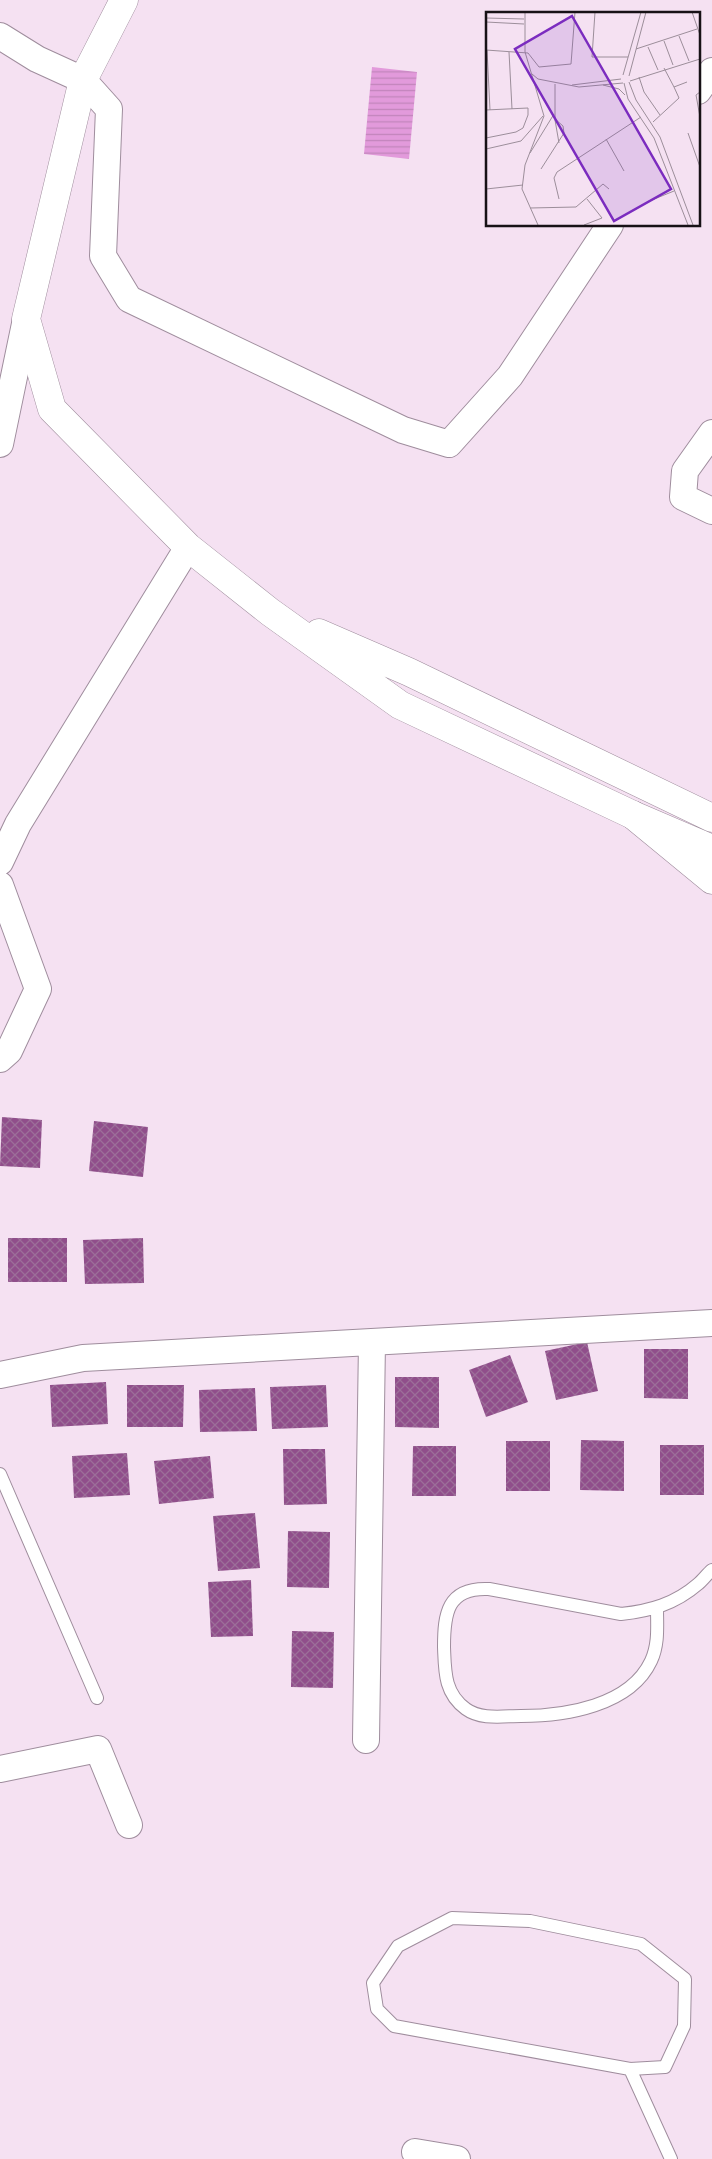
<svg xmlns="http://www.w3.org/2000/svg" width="712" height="2159" viewBox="0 0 712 2159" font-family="'Alegreya Sans',sans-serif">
<defs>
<pattern id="water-rules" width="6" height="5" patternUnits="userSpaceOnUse" patternTransform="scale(1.25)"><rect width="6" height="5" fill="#e29adb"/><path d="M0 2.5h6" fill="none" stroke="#c184bb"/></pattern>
<pattern id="building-cross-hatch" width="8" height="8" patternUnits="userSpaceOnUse" patternTransform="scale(1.25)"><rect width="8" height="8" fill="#904e8b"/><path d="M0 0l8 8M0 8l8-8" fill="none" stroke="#9c6e99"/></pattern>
</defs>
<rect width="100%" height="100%" fill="#f5e1f2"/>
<path fill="url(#water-rules)" d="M 372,67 L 417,72 L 409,159 L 364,154 Z"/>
<path fill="url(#building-cross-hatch)" d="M 2,1117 L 42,1120 L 40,1168 L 0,1166 Z
M 94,1121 L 148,1127 L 143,1177 L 89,1171 Z
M 8,1238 L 67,1238 L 67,1282 L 8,1282 Z
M 143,1238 L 144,1283 L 85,1284 L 83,1240 Z
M 587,1342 L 598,1391 L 556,1400 L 545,1351 Z
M 644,1349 L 688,1349 L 688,1399 L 644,1398 Z
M 510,1355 L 528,1402 L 486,1417 L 469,1370 Z
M 395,1377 L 439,1377 L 439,1428 L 395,1427 Z
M 106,1382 L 108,1424 L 52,1427 L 50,1385 Z
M 127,1385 L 184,1385 L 183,1427 L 127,1427 Z
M 326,1385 L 328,1427 L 272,1429 L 270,1387 Z
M 255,1388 L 257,1431 L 200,1432 L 199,1390 Z
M 581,1440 L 624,1441 L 624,1491 L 580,1490 Z
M 506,1441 L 550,1441 L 550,1491 L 506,1491 Z
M 660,1445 L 704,1445 L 704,1495 L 660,1495 Z
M 413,1446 L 456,1446 L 456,1496 L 412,1496 Z
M 283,1449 L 325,1449 L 327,1504 L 284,1505 Z
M 127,1453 L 130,1495 L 74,1498 L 72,1456 Z
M 210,1456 L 214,1498 L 159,1504 L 154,1461 Z
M 255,1513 L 260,1568 L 218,1571 L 213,1516 Z
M 288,1531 L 330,1532 L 329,1588 L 287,1587 Z
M 251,1580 L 253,1636 L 211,1637 L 208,1582 Z
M 292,1631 L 334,1632 L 333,1688 L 291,1687 Z"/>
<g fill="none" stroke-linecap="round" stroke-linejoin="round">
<defs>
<path id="service" d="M 0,1474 L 97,1698
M 657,1608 C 657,1626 659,1644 651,1661 C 630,1706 565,1716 521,1716 C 503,1716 481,1720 466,1709 C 444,1693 445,1671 444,1647 C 444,1614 447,1587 489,1589 L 621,1614 C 650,1611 675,1604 698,1584 C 703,1580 707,1574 712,1570
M 452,1918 L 530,1921 L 641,1944 L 685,1979 L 684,2026 L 665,2067 L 630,2069 L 394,2026 L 377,2009 L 373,1983 L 398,1946 Z
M 630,2069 L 671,2159"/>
<path id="minor" d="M 0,36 L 37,59 L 83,80 L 109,109 L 103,256 L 129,299 L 403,430 L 449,444 L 510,376 L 610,225
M 698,91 L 712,71
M 712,433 L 685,471 L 683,497 L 712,511
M 0,444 L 26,319
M 0,862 L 18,824 L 188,547
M 0,885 L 38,989 L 9,1051 L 0,1059
M 0,1375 L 83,1358 L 712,1323
M 366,1740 L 372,1342
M 0,1769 L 98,1749 L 129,1825
M 415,2152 L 457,2159"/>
<path id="tertiary" d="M 124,0 L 83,80 L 26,319 L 52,409 L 188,547 L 270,612 L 400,705 L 633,815 L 712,849
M 319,633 L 409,672 L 712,818"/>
<path id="secondary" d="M 633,815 L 712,880"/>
</defs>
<use href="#service" stroke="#9f8d9d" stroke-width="14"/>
<use href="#minor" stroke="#9f8d9d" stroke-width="28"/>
<use href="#tertiary" stroke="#9f8d9d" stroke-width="29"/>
<use href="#secondary" stroke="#9f8d9d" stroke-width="29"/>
<use href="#service" stroke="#fff" stroke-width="12"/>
<use href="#minor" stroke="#fff" stroke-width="26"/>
<use href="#tertiary" stroke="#fff" stroke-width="28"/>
<use href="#secondary" stroke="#fff" stroke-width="28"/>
</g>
<g transform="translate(486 12)">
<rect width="214" height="214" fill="#f5e1f2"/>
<path fill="none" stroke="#9c8e9a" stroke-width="1" d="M 39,0 L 39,40 L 58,104 L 39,153 L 36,177 L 52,213M 109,0 L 106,45 L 142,45M 206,0 L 214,23M 0,6 L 38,7M 0,10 L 38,12M 193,24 L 203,49M 178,29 L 187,53M 162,35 L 172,58M 150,37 L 211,17M 0,38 L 42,41 L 53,55 L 85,52 L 89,0M 1,38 L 4,98M 23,40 L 26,97M 178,56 L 188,75 L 201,70M 46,62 L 52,67 L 93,75 L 137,71M 137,63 L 155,0M 143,64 L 160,0M 153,65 L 158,80 L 174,103M 144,69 L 214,47M 143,70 L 150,88 L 174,125 L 207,213M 138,71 L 142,87 L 168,126 L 202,213M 86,73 L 135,67M 117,73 L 133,77 L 139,83M 214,80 L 210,83 L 214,105M 0,98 L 42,96 L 42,103 L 37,116 L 30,120 L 0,126M 69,108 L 73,131M 167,110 L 193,86 L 188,75M 202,121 L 214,155M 120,127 L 138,159M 0,137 L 35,129 L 57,104M 44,141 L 68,102M 55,157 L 78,121 L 77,114 L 69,107 L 69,72M 0,177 L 37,173M 73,187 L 68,166 L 71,160 L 155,105M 161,190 L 188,179M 44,196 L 90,195 L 117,172 L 123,177M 98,213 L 116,206 L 101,187"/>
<path fill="#7b2cbf" fill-opacity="0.15" stroke="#7b2cbf" stroke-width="2.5" d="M 86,4 L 185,177 L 128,209 L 29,37 Z"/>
<rect width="214" height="214" fill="none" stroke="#171116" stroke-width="2.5"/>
</g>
</svg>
